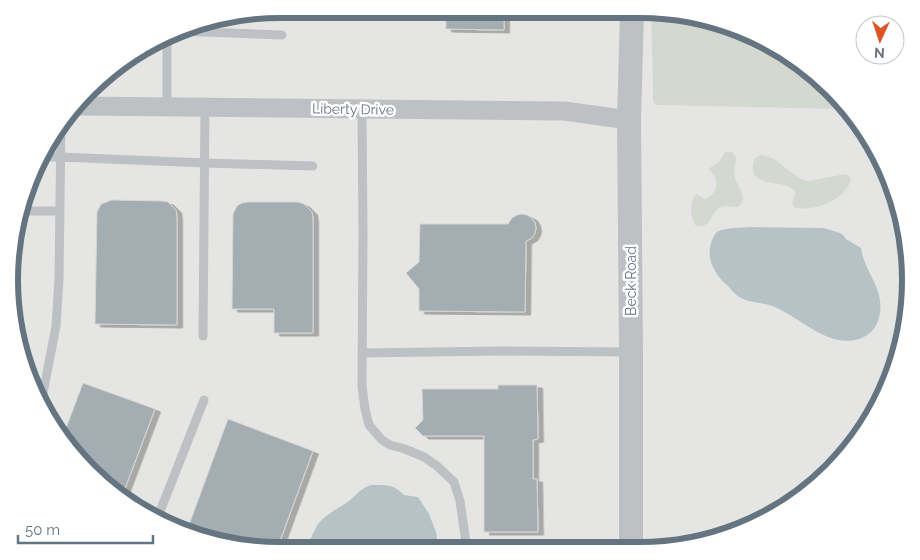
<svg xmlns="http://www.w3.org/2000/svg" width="920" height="560" viewBox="0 0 920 560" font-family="Raleway,sans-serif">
<defs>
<filter id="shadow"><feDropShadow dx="5.5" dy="3" stdDeviation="0" flood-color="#0004"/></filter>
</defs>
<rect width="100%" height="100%" fill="#f4f4f0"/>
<path fill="#e5e6e4" d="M 280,9 L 675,11 L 744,29 L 805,65 L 875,144 L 909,244 L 902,350 L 855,445 L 775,515 L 710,542 L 658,551 L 245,549 L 176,531 L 115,495 L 55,431 L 23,367 L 9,280 L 23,193 L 55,129 L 115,65 L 193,23 Z"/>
<path fill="#d3d9d0" d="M 651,11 L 675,11 L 744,29 L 805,65 L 844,109 L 655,105 L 653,100 L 653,87 Z
M 725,152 C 728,152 731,151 733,153 C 739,158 734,167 734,173 C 734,185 751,195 738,207 C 732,207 726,205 721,207 C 709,213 713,230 695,225 C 690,215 689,203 696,194 L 705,199 C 719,193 720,178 708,169 L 719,162 Z
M 761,155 C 781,157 789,177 808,181 L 846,174 L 850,177 L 851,181 C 842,201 817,211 795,208 L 792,203 C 793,200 796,195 795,192 C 788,178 748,190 753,163 C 754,158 757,157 761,155 Z"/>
<path fill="#b7c2c7" d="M 750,227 L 824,228 L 840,233 L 844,236 L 846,239 L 861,248 C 865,275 888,291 878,321 C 875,330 868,336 859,339 C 828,349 799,316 772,306 C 761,302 749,303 739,297 C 735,294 731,290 728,286 C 715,275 706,260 711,243 C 712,240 714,235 716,233 C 722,227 742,228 750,227 Z
M 371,485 C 386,485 394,484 404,495 L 418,497 L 429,514 L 436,532 L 439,550 L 307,549 C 310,541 313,532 318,524 C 326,514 339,508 349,501 C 356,495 363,487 371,485 Z"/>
<path fill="#a4adb2" stroke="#d5d5d3" filter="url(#shadow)" d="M 337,9 L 354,9 L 353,12 L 337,12 Z
M 446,10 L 522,10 L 517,16 L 504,15 L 504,30 L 446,29 Z
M 112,200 L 162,201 L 168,202 L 176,210 L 177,217 L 177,325 L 95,324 L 97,212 L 101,204 Z
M 248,202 L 298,202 L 304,204 L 312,212 L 313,219 L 313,333 L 274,333 L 274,309 L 232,309 L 233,214 L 237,206 L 242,203 Z
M 522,214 L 527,215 L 532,218 L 535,223 L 536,228 L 535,233 L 532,238 L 526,241 L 525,312 L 419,311 L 419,289 L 406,273 L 419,262 L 420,224 L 508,224 L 512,218 L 517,215 Z
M 83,383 L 155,409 L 121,499 L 115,495 L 62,439 Z
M 498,385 L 537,385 L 538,439 L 533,440 L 533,479 L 537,479 L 538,532 L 484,532 L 484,436 L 423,436 L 415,428 L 423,420 L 422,389 L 498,389 Z
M 228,419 L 313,451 L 277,549 L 245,549 L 186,533 Z"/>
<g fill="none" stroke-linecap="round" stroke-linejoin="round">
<path stroke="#bdc1c4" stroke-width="9" d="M 178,31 L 282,35
M 167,107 L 167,37
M 362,109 L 363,234 L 362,386 L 365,409 L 369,425 L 382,440 L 390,445 L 405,449 L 424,457 L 437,466 L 454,482 L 460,501 L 467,550
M 41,157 L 60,157 L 205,163 L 313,166
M 20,211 L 60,211
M 203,336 L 205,107
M 362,353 L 499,351 L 631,352
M 41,404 L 56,326 L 59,280 L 61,123
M 157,519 L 204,400"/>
<path stroke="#bdc1c4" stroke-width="19" d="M 77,106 L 564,111 L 629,120"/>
<path stroke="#bdc1c4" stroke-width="24" d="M 631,551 L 631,352 L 629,120 L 632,11"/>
</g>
<g text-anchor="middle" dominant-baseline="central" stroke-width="5" stroke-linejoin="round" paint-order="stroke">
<g font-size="14" fill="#647481" stroke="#fff">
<text transform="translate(353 109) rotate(1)">Liberty Drive</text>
<text transform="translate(631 281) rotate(-90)">Beck Road</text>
</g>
</g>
<path d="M0 0H920V560H0ZM280 18H640A262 262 0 0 1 902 280V280A262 262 0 0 1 640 542H280A262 262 0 0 1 18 280V280A262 262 0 0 1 280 18Z" fill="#fff" fill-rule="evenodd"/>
<path fill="none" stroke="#647481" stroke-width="6" d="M280 18H640A262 262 0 0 1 902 280V280A262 262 0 0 1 640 542H280A262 262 0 0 1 18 280V280A262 262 0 0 1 280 18Z"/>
<g transform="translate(880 40) rotate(183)"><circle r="24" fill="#ffffff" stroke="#c1c7cd"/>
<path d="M0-4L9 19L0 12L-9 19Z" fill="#de5326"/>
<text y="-8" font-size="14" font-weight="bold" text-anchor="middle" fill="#647481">N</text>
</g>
<path d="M18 535v8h135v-8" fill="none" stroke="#647481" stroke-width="2.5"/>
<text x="25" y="535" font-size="15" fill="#647481" stroke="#ffffff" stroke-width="4" paint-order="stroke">50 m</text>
</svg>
